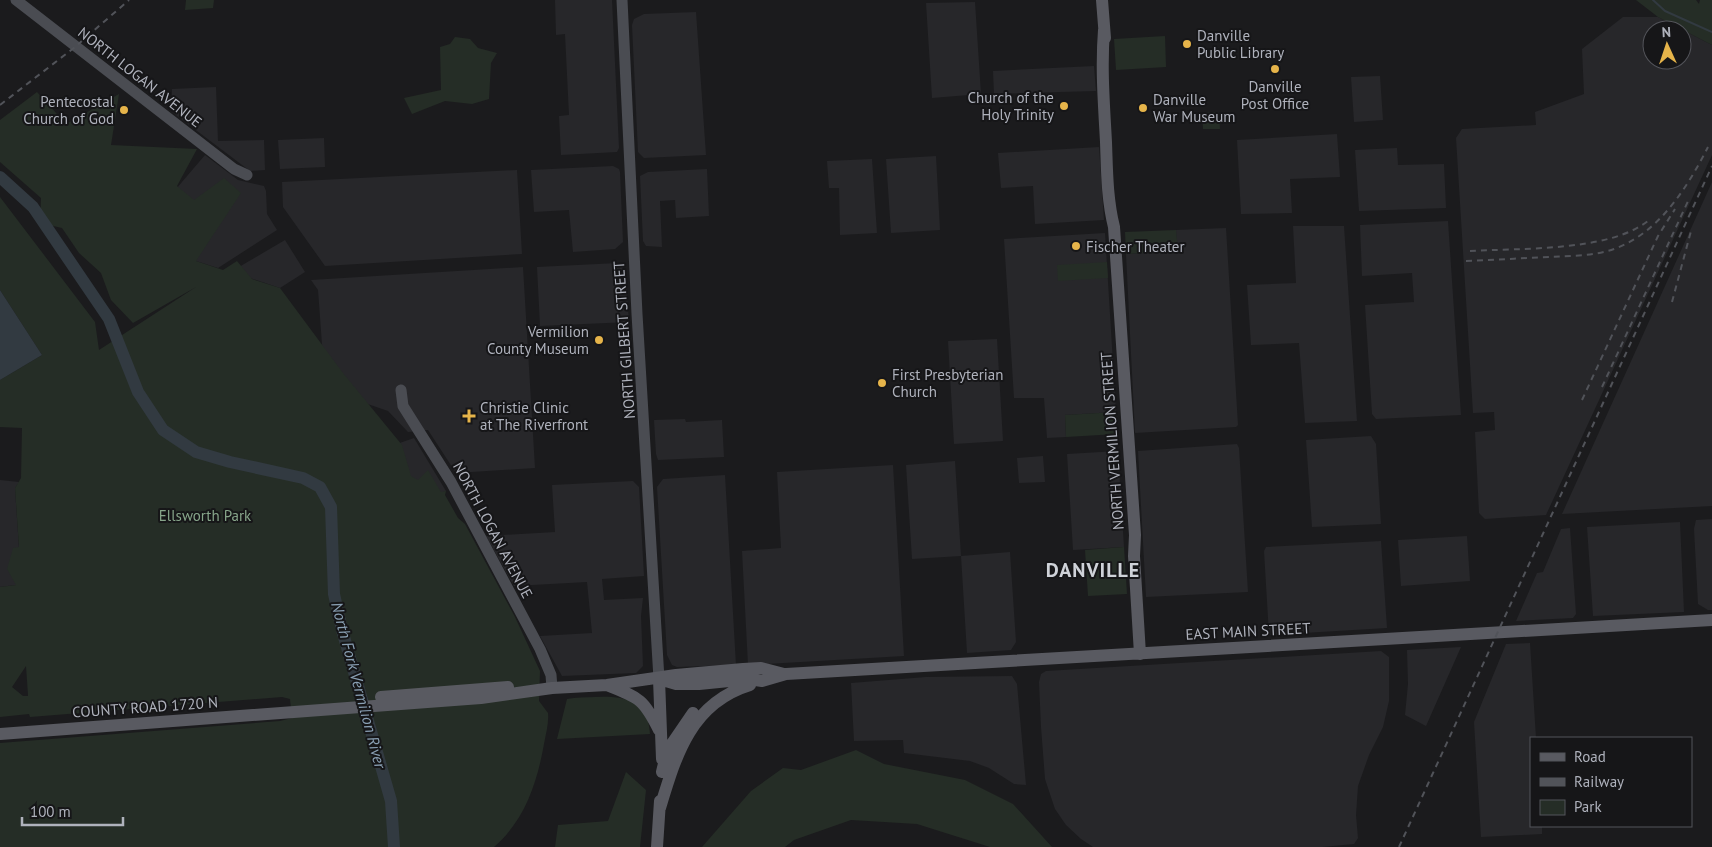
<svg xmlns="http://www.w3.org/2000/svg" width="1712" height="847" viewBox="0 0 1712 847" font-family="'PT Sans',sans-serif">
<rect width="100%" height="100%" fill="#1b1b1d"/>
<path fill="#27272a" fill-rule="evenodd" d="M 555,0 L 612,0 L 619,148 L 617,152 L 561,155 L 559,116 L 569,115 L 565,34 L 556,35 Z
M 975,2 L 981,94 L 932,98 L 926,3 Z
M 696,12 L 706,155 L 644,158 L 638,152 L 632,25 L 634,19 L 644,14 Z
M 1623,17 L 1658,17 L 1712,45 L 1712,155 L 1546,515 L 1485,519 L 1479,513 L 1475,432 L 1495,430 L 1494,412 L 1473,413 L 1456,138 L 1462,129 L 1536,125 L 1535,112 L 1584,94 L 1582,49 ZM 1652,30 L 1682,30 L 1682,60 L 1652,60 Z
M 1094,66 L 1096,91 L 994,94 L 993,71 Z
M 1380,76 L 1383,120 L 1354,122 L 1351,77 Z
M 216,87 L 218,141 L 264,140 L 265,170 L 250,171 L 172,112 L 172,89 Z
M 1337,134 L 1340,177 L 1290,179 L 1292,213 L 1241,214 L 1237,140 Z
M 324,138 L 325,167 L 280,169 L 278,140 Z
M 1099,147 L 1104,220 L 1035,224 L 1033,186 L 1001,188 L 998,153 Z
M 1397,148 L 1398,165 L 1444,164 L 1446,208 L 1359,211 L 1355,150 Z
M 205,155 L 238,180 L 264,186 L 266,191 L 267,214 L 277,230 L 218,268 L 196,261 L 198,207 L 176,189 Z
M 936,156 L 940,230 L 891,233 L 886,159 Z
M 872,159 L 877,233 L 840,235 L 839,188 L 829,188 L 827,161 Z
M 613,166 L 619,169 L 620,172 L 623,242 L 615,249 L 573,252 L 569,210 L 534,212 L 531,170 Z
M 707,169 L 709,216 L 676,218 L 675,200 L 660,201 L 662,247 L 646,246 L 643,241 L 640,176 L 648,172 Z
M 517,170 L 522,254 L 325,266 L 283,207 L 282,182 Z
M 1712,182 L 1712,506 L 1562,514 Z
M 1448,221 L 1461,415 L 1376,419 L 1372,414 L 1365,305 L 1414,302 L 1412,273 L 1362,276 L 1360,225 Z
M 1293,226 L 1344,226 L 1357,421 L 1305,423 L 1299,343 L 1251,345 L 1247,285 L 1296,283 Z
M 1226,228 L 1238,425 L 1236,427 L 1135,433 L 1126,254 L 1177,251 L 1176,230 Z
M 1105,233 L 1116,412 L 1065,415 L 1066,437 L 1047,438 L 1044,398 L 1014,398 L 1004,239 Z
M 285,240 L 305,272 L 280,288 L 247,277 L 239,267 Z
M 618,263 L 625,269 L 629,322 L 540,326 L 537,267 Z
M 523,267 L 535,468 L 456,473 L 428,430 L 408,432 L 388,411 L 353,399 L 323,358 L 318,290 L 311,280 Z
M 997,339 L 1003,441 L 954,444 L 948,341 Z
M 685,419 L 686,422 L 722,420 L 724,457 L 658,460 L 656,454 L 654,420 Z
M 1371,436 L 1376,444 L 1381,524 L 1312,527 L 1306,440 Z
M 414,438 L 446,491 L 423,500 L 391,446 Z
M 1237,444 L 1239,448 L 1248,592 L 1146,597 L 1138,451 Z
M 1118,451 L 1124,547 L 1073,550 L 1067,454 Z
M 1043,456 L 1045,482 L 1019,483 L 1017,458 Z
M 955,461 L 961,556 L 1010,552 L 1016,642 L 1011,650 L 967,653 L 961,556 L 912,559 L 906,465 Z
M 893,465 L 904,656 L 748,665 L 742,551 L 781,548 L 777,472 Z
M 725,475 L 736,665 L 677,667 L 672,665 L 667,655 L 657,487 L 663,479 Z
M 0,480 L 19,482 L 15,488 L 19,548 L 16,585 L 0,587 Z
M 633,481 L 639,487 L 644,576 L 602,579 L 604,600 L 643,598 L 641,616 L 643,666 L 636,673 L 562,676 L 540,636 L 592,633 L 587,582 L 514,586 L 486,536 L 555,532 L 552,485 Z
M 1712,519 L 1712,610 L 1708,610 L 1698,604 L 1694,529 L 1696,520 Z
M 1680,522 L 1684,612 L 1593,616 L 1587,527 Z
M 1570,528 L 1576,614 L 1573,618 L 1516,621 L 1537,573 L 1543,572 L 1561,529 Z
M 1467,536 L 1470,581 L 1401,586 L 1398,540 Z
M 1381,541 L 1387,628 L 1269,635 L 1264,551 L 1266,547 Z
M 1530,643 L 1536,738 L 1531,738 L 1531,826 L 1542,826 L 1542,834 L 1481,837 L 1474,722 L 1506,644 Z
M 1461,647 L 1426,726 L 1405,715 L 1408,684 L 1407,650 Z
M 1381,651 L 1389,657 L 1389,701 L 1383,727 L 1369,755 L 1358,786 L 1356,815 L 1358,838 L 1354,844 L 1322,847 L 1093,847 L 1081,839 L 1066,825 L 1055,809 L 1045,779 L 1041,727 L 1039,682 L 1041,674 L 1046,671 Z
M 1012,676 L 1017,684 L 1026,785 L 1014,784 L 989,768 L 970,761 L 904,753 L 903,740 L 854,741 L 851,683 L 926,677 Z"/>
<path fill="#252d26" fill-rule="evenodd" d="M 186,0 L 214,0 L 213,8 L 185,10 Z
M 1636,0 L 1696,0 L 1699,4 L 1700,0 L 1712,0 L 1712,45 L 1658,17 Z
M 1165,36 L 1166,67 L 1116,70 L 1114,39 Z
M 455,37 L 470,39 L 478,48 L 497,53 L 491,63 L 489,99 L 472,104 L 445,101 L 412,114 L 404,98 L 441,90 L 440,47 L 450,44 Z
M 37,92 L 66,124 L 119,94 L 111,145 L 197,149 L 177,186 L 194,200 L 224,178 L 241,193 L 196,261 L 223,270 L 237,261 L 252,279 L 280,288 L 343,373 L 402,445 L 411,476 L 418,480 L 428,470 L 441,492 L 446,491 L 445,495 L 458,518 L 465,524 L 515,617 L 540,671 L 539,701 L 548,713 C 549,723 546,733 544,744 C 537,783 525,820 494,847 L 0,847 L 0,743 L 280,721 L 292,718 L 290,699 L 282,697 L 30,717 L 29,714 L 0,717 L 0,587 L 16,585 L 7,569 L 13,548 L 19,547 L 15,488 L 21,478 L 22,428 L 0,427 L 0,380 L 42,355 L 0,290 L 0,197 L 95,322 L 99,350 L 196,287 L 133,323 L 111,300 L 101,273 L 79,253 L 62,228 L 40,223 L 41,198 L 0,162 L 0,120 ZM 26,666 L 28,695 L 28,696 L 23,696 L 12,687 Z
M 1219,112 L 1220,129 L 1203,129 L 1202,113 Z
M 1176,230 L 1178,251 L 1126,254 L 1125,232 Z
M 1107,262 L 1108,278 L 1058,281 L 1057,265 Z
M 1116,412 L 1117,434 L 1066,437 L 1065,415 Z
M 1124,547 L 1127,594 L 1088,596 L 1085,550 Z
M 574,698 C 606,697 648,689 650,734 L 557,739 L 567,699 Z
M 856,750 L 884,764 L 965,780 L 1013,804 L 1052,847 L 990,847 L 917,824 L 851,820 L 794,840 L 785,847 L 702,847 L 751,791 L 783,768 L 801,770 Z
M 626,772 L 646,790 L 640,847 L 555,847 L 558,825 L 608,821 Z"/>
<path fill="#323a41" d="M 0,290 L 42,355 L 0,380 Z"/>
<g fill="none" stroke-linecap="round" stroke-linejoin="round">
<path stroke="#323a41" stroke-width="2" d="M 1653,0 L 1665,11 L 1712,32"/>
<path stroke="#323a41" stroke-width="12" d="M 0,177 L 33,207 L 109,319 L 138,392 L 163,430 L 196,452 L 230,462 L 303,478 L 320,487 L 331,507 L 334,594 L 342,630 L 391,801 L 394,847"/>
<path stroke="#4a4c52" stroke-width="11" d="M 16,0 L 234,169 L 247,175
M 622,0 L 637,314 L 659,679
M 401,390 L 403,406 L 451,482 L 540,649 L 551,675 L 552,688"/>
<path stroke="#595a61" stroke-width="12" d="M 1102,0 L 1105,38
M 1104,30 C 1101,68 1104,105 1106,142 C 1107,170 1107,199 1114,227 L 1135,535 L 1134,556 L 1140,654
M 659,679 L 676,684 L 699,684 L 749,679 L 762,681 L 786,674 L 1712,620
M 659,679 L 662,759
M 609,686 C 640,698 644,700 659,730
M 381,697 L 508,687
M 0,734 L 481,698 L 552,688 L 607,685 L 676,675 L 743,669 L 761,668 L 784,674
M 662,772 L 667,751 L 693,713
M 660,808 C 676,755 691,703 750,685
M 657,847 L 660,801"/>
<path stroke="#515359" stroke-width="2" stroke-dasharray="6 5" stroke-linecap="butt" d="M 0,105 L 75,47 L 129,0
M 1470,251 C 1519,248 1611,252 1649,220
M 1466,261 C 1494,260 1522,258 1550,257 C 1571,256 1594,256 1614,249 C 1659,233 1687,188 1708,147
M 1672,302 L 1691,231
M 1602,387 L 1689,199
M 1582,400 L 1658,236 L 1675,209
M 1399,847 L 1712,166"/>
</g>
<g fill="#e6b44a" stroke="#161618" stroke-width="2">
<circle cx="1187" cy="44" r="5"/>
<circle cx="1275" cy="69" r="5"/>
<circle cx="1064" cy="106" r="5"/>
<circle cx="1143" cy="108" r="5"/>
<circle cx="124" cy="110" r="5"/>
<circle cx="1076" cy="246" r="5"/>
<circle cx="599" cy="340" r="5"/>
<circle cx="882" cy="383" r="5"/>
<path d="M466.5 408.5h5v5h5v5h-5v5h-5v-5h-5v-5h5z"/>
</g>
<g text-anchor="middle" dominant-baseline="central" stroke-width="4" stroke-linejoin="round" paint-order="stroke">
<g font-size="15" fill="#afb2bc" stroke="#161618" text-anchor="start">
<text x="1197" y="35">Danville<tspan x="1197" dy="17">Public Library</tspan></text>
<text x="1275" y="86" text-anchor="middle">Danville<tspan x="1275" dy="17">Post Office</tspan></text>
<text x="1054" y="97" text-anchor="end">Church of the<tspan x="1054" dy="17">Holy Trinity</tspan></text>
<text x="1153" y="99">Danville<tspan x="1153" dy="17">War Museum</tspan></text>
<text x="114" y="101" text-anchor="end">Pentecostal<tspan x="114" dy="17">Church of God</tspan></text>
<text x="1086" y="246">Fischer Theater</text>
<text x="589" y="331" text-anchor="end">Vermilion<tspan x="589" dy="17">County Museum</tspan></text>
<text x="892" y="374">First Presbyterian<tspan x="892" dy="17">Church</tspan></text>
<text x="480" y="407">Christie Clinic<tspan x="480" dy="17">at The Riverfront</tspan></text>
</g>
<g font-size="15" fill="#afb2bc" stroke="#161618">
<text transform="translate(140 77) rotate(38)">NORTH LOGAN AVENUE</text>
<text transform="translate(624 340) rotate(-94)">NORTH GILBERT STREET</text>
<text transform="translate(1112 441) rotate(-94)">NORTH VERMILION STREET</text>
<text transform="translate(493 530) rotate(62)">NORTH LOGAN AVENUE</text>
<text transform="translate(1248 631) rotate(-3)">EAST MAIN STREET</text>
<text transform="translate(145 707) rotate(-4)">COUNTY ROAD 1720 N</text>
</g>
<g font-size="15" fill="#87a58a" stroke="#161618">
<text x="205" y="515">Ellsworth Park</text>
</g>
<g font-size="16" font-style="italic" fill="#899fb3" stroke="#161618">
<text transform="translate(359 685) rotate(75)">North Fork Vermilion River</text>
</g>
<g font-size="20" font-weight="bold" letter-spacing="1" fill="#cfd2d8" stroke="#161618">
<text x="1093" y="570">DANVILLE</text>
</g>
</g>
<rect x="1530" y="737" width="162" height="90" fill="#161618" stroke="#53545a"/>
<rect x="1540" y="753" width="25" height="8" fill="#595a61" stroke="#53545a"/>
<text x="1574" y="762" font-size="15" fill="#afb2bc">Road</text>
<rect x="1540" y="778" width="25" height="8" fill="#515359" stroke="#53545a"/>
<text x="1574" y="787" font-size="15" fill="#afb2bc">Railway</text>
<rect x="1540" y="800" width="25" height="15" fill="#252d26" stroke="#53545a"/>
<text x="1574" y="812" font-size="15" fill="#afb2bc">Park</text>
<g transform="translate(1667 45) rotate(357)"><circle r="24" fill="#161618" stroke="#53545a"/>
<path d="M0-4L9 19L0 12L-9 19Z" fill="#e6b44a"/>
<text y="-8" font-size="14" font-weight="bold" text-anchor="middle" fill="#afb2bc">N</text>
</g>
<path d="M22 817v8h101v-8" fill="none" stroke="#afb2bc" stroke-width="2.5"/>
<text x="30" y="817" font-size="15" fill="#afb2bc" stroke="#161618" stroke-width="4" paint-order="stroke">100 m</text>
</svg>
